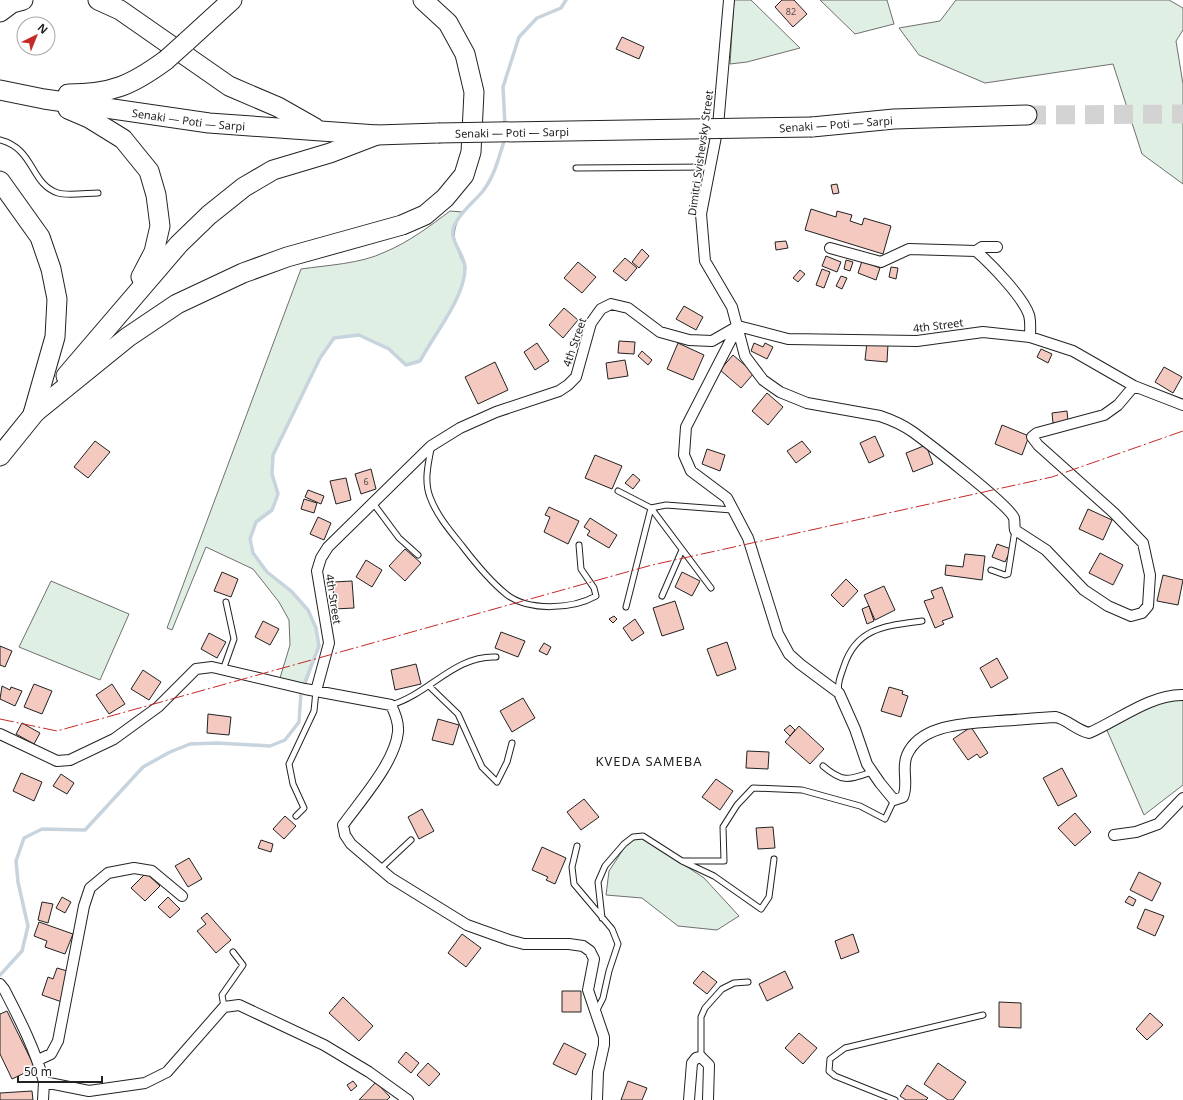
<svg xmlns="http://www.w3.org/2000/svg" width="1183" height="1100" viewBox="0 0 1183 1100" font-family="'Noto Sans',sans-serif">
<rect width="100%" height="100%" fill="#fff"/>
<path fill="#e0efe3" stroke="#6f6f6f" d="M 734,0 L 751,0 L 800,48 L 747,62 L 730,64 Z
M 820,0 L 887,0 L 894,24 L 855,34 Z
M 956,0 L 1169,0 L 1183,8 L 1183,30 L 1176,41 L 1183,84 L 1183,184 L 1142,154 L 1113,64 L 985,83 L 919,55 L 899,28 L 940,21 Z
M 450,211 L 462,212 C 451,233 453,237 461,258 C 463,262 465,266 465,270 C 460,304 435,331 420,361 L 406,365 L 389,349 L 359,335 L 334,338 L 320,358 L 273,455 L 272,474 L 278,494 L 272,510 L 256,522 L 250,539 L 253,553 L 267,572 L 291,591 L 308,610 L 316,628 L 319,646 L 305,686 L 280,678 L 290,645 L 289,620 L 279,602 L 253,569 L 206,547 L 172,630 L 167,628 L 301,269 C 328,265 360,264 385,252 C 409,242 430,226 450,211 Z
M 51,581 L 129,614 L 100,680 L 19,647 Z
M 1177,698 L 1183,700 L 1183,785 L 1144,815 L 1106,728 L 1133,712 Z
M 642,837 L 704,878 L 739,916 L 717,930 L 678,926 L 642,898 L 606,895 L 609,871 L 628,842 Z"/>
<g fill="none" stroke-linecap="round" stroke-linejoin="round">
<path stroke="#c7d3dd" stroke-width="3.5" d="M 505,126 L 503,87 L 519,37 L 537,18 L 561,8 L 566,0
M 0,975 L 22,951 L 28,926 L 18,882 L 16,861 L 24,838 L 42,829 L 85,830 L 143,767 L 170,752 L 190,744 L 217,743 L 270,746 L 285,740 L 299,722 L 301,692 L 319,646 L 316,628 L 308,610 L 291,591 L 267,572 L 253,553 L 250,539 L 256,522 L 272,510 L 278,494 L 272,474 L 273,455 L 320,358 L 334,338 L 359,335 L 389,349 L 406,365 L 420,361 C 434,334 464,299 465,269 C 466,255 448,241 454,226 C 461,211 473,203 483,191 C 495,175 499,157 505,138"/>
</g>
<path fill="#f3c9c0" stroke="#222" d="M 782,0 L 794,0 L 807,14 L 793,27 L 775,7 Z
M 622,37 L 644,47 L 639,59 L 616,49 Z
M 837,184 L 839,193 L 833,194 L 831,185 Z
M 811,209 L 836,217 L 837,211 L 852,215 L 850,221 L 862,225 L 864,218 L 891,226 L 883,254 L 805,230 Z
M 786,241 L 788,248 L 776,250 L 775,242 Z
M 642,249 L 649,256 L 639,268 L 632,262 Z
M 826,256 L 841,262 L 837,272 L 822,266 Z
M 625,258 L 637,268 L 626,281 L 613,271 Z
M 846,260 L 853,262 L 850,271 L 844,269 Z
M 862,261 L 880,268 L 876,280 L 858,273 Z
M 578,262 L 596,277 L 582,293 L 564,278 Z
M 891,267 L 898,268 L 896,279 L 889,277 Z
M 822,269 L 830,272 L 824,288 L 816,285 Z
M 800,270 L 805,274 L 798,282 L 793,278 Z
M 841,276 L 847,278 L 842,289 L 836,286 Z
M 684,306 L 703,317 L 696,330 L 676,319 Z
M 564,308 L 578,320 L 563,338 L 549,325 Z
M 619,341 L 635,342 L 634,354 L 618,353 Z
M 867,342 L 888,344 L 887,362 L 865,360 Z
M 537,343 L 549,361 L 535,370 L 524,352 Z
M 678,343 L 704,355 L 693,380 L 667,369 Z
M 754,343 L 763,347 L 765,343 L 773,347 L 767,359 L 751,351 Z
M 1041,349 L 1052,354 L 1048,363 L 1037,357 Z
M 642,351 L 652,360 L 648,365 L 638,356 Z
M 733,355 L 754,373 L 741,388 L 720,370 Z
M 625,360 L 628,376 L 608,379 L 606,363 Z
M 495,362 L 508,390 L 478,404 L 465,377 Z
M 1164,367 L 1182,377 L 1173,393 L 1155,382 Z
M 767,393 L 783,407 L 768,425 L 752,411 Z
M 1067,411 L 1068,421 L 1053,423 L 1052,413 Z
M 1002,425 L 1029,436 L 1022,455 L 995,444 Z
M 875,436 L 884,456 L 869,463 L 860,443 Z
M 95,441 L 110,452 L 88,478 L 74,467 Z
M 802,441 L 811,452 L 796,463 L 787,451 Z
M 926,445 L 933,464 L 913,472 L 906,453 Z
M 707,449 L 725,455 L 720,471 L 702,464 Z
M 595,455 L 622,466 L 612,489 L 585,478 Z
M 371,469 L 376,489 L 361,494 L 355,474 Z
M 633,474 L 640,480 L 633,489 L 625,483 Z
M 346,478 L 351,500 L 336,504 L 330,481 Z
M 308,490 L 324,496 L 321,504 L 305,497 Z
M 304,499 L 317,503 L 314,513 L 301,509 Z
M 549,507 L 579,521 L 568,544 L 544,532 L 550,517 L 545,515 Z
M 1088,509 L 1112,520 L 1103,540 L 1079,529 Z
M 318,517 L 331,523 L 324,540 L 310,534 Z
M 590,518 L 617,535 L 609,548 L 587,535 L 590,531 L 584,527 Z
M 997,544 L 1011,549 L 1005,562 L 992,557 Z
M 405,549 L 421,563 L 405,581 L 389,566 Z
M 1100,553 L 1123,565 L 1113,585 L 1089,573 Z
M 965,554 L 985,556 L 982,580 L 945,575 L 946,565 L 963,567 Z
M 366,560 L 382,570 L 372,587 L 356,577 Z
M 222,572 L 238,579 L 231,597 L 214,591 Z
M 682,572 L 700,581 L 692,596 L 675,587 Z
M 1163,575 L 1183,580 L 1178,605 L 1157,601 Z
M 846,579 L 858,591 L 843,607 L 831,595 Z
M 352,581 L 354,608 L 334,609 L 333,582 Z
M 884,586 L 895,610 L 875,620 L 864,595 Z
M 942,587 L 953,617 L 942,621 L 944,624 L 935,628 L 924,601 L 934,598 L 931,591 Z
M 675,601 L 684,629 L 662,636 L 653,608 Z
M 869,606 L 874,621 L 867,624 L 862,609 Z
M 614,616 L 617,619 L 613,623 L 609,619 Z
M 635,619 L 644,633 L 632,641 L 623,628 Z
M 263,621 L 279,629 L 270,645 L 255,637 Z
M 501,632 L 525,641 L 518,657 L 495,648 Z
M 209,633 L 226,642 L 217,658 L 201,649 Z
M 727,642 L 736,669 L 717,676 L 707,649 Z
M 544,643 L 551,647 L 547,655 L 539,651 Z
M 0,646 L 12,651 L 5,667 L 0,665 Z
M 997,658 L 1008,678 L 991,688 L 980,668 Z
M 416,664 L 421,684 L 395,690 L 391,670 Z
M 143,670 L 161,682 L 149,700 L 131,689 Z
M 34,684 L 52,691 L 42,714 L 24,707 Z
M 112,684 L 125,704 L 109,714 L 96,695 Z
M 2,686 L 10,690 L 11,687 L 22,691 L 15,706 L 0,699 Z
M 889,687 L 903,691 L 902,694 L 908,696 L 901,717 L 881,711 Z
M 523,698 L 535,718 L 512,732 L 500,711 Z
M 208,714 L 231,717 L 229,735 L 207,733 Z
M 438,719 L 459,725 L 453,745 L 432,740 Z
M 22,723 L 40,733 L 34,744 L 16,734 Z
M 790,725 L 795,730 L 790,736 L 784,730 Z
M 799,726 L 824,749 L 810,764 L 785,742 Z
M 971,727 L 988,753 L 980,758 L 977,754 L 968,760 L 953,739 Z
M 747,751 L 769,752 L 768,769 L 746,768 Z
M 1062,768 L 1077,796 L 1058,806 L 1043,778 Z
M 21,773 L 42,782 L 34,801 L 13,791 Z
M 61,774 L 74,783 L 67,794 L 53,786 Z
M 716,779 L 733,791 L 720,810 L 702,797 Z
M 584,799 L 599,817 L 581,830 L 567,812 Z
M 422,809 L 434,831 L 419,839 L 408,817 Z
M 1075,813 L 1091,832 L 1075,846 L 1058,828 Z
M 285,816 L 296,826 L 284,839 L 273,829 Z
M 773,827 L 775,848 L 758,849 L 756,828 Z
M 261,840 L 273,844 L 271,852 L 258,848 Z
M 542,847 L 566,858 L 555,884 L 546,880 L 548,877 L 532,870 Z
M 189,858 L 202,879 L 188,887 L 175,866 Z
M 1139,872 L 1161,883 L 1152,901 L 1130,890 Z
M 146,873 L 160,886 L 145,901 L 131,888 Z
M 1129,896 L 1136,900 L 1133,906 L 1125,902 Z
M 62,897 L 71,902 L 65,913 L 56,908 Z
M 168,897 L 180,909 L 170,918 L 158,907 Z
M 42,902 L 53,904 L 48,923 L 38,920 Z
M 1145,909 L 1164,916 L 1155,936 L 1137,928 Z
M 207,913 L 231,940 L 216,953 L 197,931 L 206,924 L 201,918 Z
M 39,922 L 73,934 L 65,954 L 45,947 L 47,941 L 34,936 Z
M 462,934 L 481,948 L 466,967 L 448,953 Z
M 853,934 L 859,952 L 841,959 L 835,941 Z
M 57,968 L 71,972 L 62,1002 L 42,995 L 48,977 L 53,979 Z
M 703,971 L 717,982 L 707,994 L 693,983 Z
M 785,971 L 793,988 L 767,1001 L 759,984 Z
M 562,991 L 581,991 L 581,1012 L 562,1012 Z
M 343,997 L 373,1026 L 359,1041 L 329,1013 Z
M 999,1002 L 1021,1003 L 1021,1028 L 999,1027 Z
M 7,1011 L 35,1068 L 12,1079 L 0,1054 L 0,1014 Z
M 1150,1013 L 1163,1025 L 1147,1040 L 1136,1029 Z
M 799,1033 L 817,1048 L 803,1064 L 785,1048 Z
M 564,1043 L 586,1054 L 576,1075 L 553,1064 Z
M 406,1052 L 419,1063 L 411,1073 L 398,1062 Z
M 428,1063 L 440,1074 L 429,1086 L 417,1075 Z
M 938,1063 L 966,1082 L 953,1100 L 948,1100 L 924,1084 Z
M 353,1081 L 357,1086 L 351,1091 L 347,1085 Z
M 628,1081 L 647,1088 L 642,1100 L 621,1100 Z
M 376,1082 L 390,1097 L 387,1100 L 359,1100 Z
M 907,1085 L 928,1098 L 926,1100 L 906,1100 L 900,1096 Z
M 32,1091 L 33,1100 L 0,1100 L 0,1093 Z"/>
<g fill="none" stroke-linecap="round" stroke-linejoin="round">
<path stroke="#d3d3d3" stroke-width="19" stroke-dasharray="19 10" stroke-linecap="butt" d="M 1027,115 L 1183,114"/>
<defs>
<path id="lane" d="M 0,140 C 35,149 30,184 58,193 C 67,196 88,193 98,193
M 576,168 L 710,167
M 431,449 C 428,465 424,481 430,497 C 437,516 451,532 463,547 C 476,564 490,581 506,594 C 528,612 573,609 596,596 L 594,588 L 581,569 L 579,545
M 618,491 L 651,508 L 626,607
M 373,503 L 399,538 L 418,555
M 991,570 L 1005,575 L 1008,574 L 1015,530
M 711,588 L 651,508 L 666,505 L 732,510
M 662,596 L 682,550
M 223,670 L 234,639 L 226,602
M 429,686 L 458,714 L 482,767 L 497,782 L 507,762 L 512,743
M 839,693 C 837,683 841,675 844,666 C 857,627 886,626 922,621
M 391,705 C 429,694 455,655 496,657
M 823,766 C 843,783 848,780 872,772
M 296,816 L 304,808 L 293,784 L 289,764 L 314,711 L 316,691
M 577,846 L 572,867 L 574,884 L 612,929 L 618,944 L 609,971 L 603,998 L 596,1012
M 683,861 L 724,861 L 723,827 L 737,805 L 753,788 L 802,790 L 860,806 L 885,819 L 894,800
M 380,869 L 411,840
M 602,918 L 598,882 L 605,866 L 624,844 L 633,837 L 643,836 L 682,861 L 714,876 L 761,909 L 769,897 L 774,859
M 224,1007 L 222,995 L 243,965 L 233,952
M 701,1057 L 701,1017 L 705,1008 L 722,989 L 734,983 L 748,982
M 895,1100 L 835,1076 L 829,1071 L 830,1059 L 845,1048 L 983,1015"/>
<path id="street" d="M 729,0 L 718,126 L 701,214 L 705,261 L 732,307 L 745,356 L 763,380 L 780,392 L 807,403 L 880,416 C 892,420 903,425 913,432 C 928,443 1009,505 1014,518 C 1015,521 1014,526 1015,530 L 1046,550 L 1084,590 L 1108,606 L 1131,616 L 1142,613 L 1148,606 L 1150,575 L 1143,543 L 1114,513 L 1038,445 L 1032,437 L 1037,433 L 1104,415 L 1118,405 L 1134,386
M 997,247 L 982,247 L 976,251 C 991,264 1023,297 1029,315 C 1031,322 1030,330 1030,337
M 830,248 L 881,262 L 909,249 L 976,251
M 738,326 L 686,427 L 684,455 L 691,471 L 727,498 L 748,538 L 778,634 L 789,654 L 800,664 L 839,693 L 855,729 L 867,764 L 880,783 L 894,800 L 903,797 C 909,784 901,768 907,755 C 921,723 968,724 997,721 C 1017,720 1036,718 1056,717 C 1068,720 1076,730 1089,733 C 1117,721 1151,694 1183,695
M 316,691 L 329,643 L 317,571 L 321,558 L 328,547 L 431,446 L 460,428 L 496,412 L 559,391 L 568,385 L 576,377 L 591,323 L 601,309 L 611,304 L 628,308 L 660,332 L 689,340 L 712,341 L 738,326 L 788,339 L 917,341 L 983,332 L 1030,337 L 1073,351 L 1134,386 L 1183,405
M 0,734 L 57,761 L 70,760 L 114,739 L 158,707 L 196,669 L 212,667 L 305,689 L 391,705 C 395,713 399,722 398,732 C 395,762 361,800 343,825 L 345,835 L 351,844 L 391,878 L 467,925 L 509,940 L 524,944 L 569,944 L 583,946 L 590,951 L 594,959 L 588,990 L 604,1037 L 604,1045 L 598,1072 L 597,1100
M 1114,835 L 1136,832 L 1158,824 L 1183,798
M 0,984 L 4,989 C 20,1020 35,1049 44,1082 L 89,1091 L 145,1083 L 167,1072 L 224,1007 L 239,1005 L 324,1045 L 369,1072 L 408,1100
M 38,1060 L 51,1054 L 58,1041 L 84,906 L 90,888 L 108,873 L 134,868 L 152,871 L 182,896
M 43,1100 L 44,1082
M 689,1100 L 692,1063 L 696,1058 L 701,1057 L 709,1065 L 708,1100"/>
<g id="highway">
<path d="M 98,0 L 120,10 L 229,86 L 278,107 L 315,128"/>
<path d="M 0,12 L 12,3 L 23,0"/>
<path d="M 186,42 L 232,0"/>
<path id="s1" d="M 0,90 L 44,99 L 209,123 L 377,135 L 438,133"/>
<path d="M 68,94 C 112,94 132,85 166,60"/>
<path d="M 68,109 L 89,118 L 123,139 L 149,171 L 156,195 L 160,226 L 154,252 L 141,277"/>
<path d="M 812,127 L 894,119 L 1027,115"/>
<path d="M 0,181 L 40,237 L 51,269 L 57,299 L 55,337 L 33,414"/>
<path d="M 66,376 L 179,244 L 209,215 L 244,187 L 273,170 L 330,153 L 377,135"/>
<path d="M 33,414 L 128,337 L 177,304 L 243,273 L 287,257 L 402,225 L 425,215 L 445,198 L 464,175 L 471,152 L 474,92 L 465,54 L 448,23 L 423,0"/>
<path d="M 0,456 L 42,404"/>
</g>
</defs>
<use href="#lane" stroke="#222" stroke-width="7"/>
<use href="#street" stroke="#222" stroke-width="12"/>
<use href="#highway" stroke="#222" stroke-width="21"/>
<use href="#lane" stroke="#fff" stroke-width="5"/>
<use href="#street" stroke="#fff" stroke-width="10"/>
<use href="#highway" stroke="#fff" stroke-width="19"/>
<defs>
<g id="highway-bridge">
<path d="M 166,60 L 186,42"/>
<path id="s2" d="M 438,133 L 812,127"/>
</g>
</defs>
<use href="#highway-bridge" stroke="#222" stroke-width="21" stroke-linecap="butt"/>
<use href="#highway-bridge" stroke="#fff" stroke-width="19"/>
<path stroke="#c62828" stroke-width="1" stroke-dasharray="14 3 2 3" stroke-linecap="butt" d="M 0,719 L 57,731 L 652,565 L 1052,477 L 1183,431"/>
</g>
<g text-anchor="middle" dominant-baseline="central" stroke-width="3" stroke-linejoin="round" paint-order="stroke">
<g font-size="9" fill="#564c4a">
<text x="791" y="11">82</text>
<text x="366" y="481">6</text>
</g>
<g font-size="11" fill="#222" stroke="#fff">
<text stroke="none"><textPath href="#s1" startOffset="191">Senaki — Poti — Sarpi</textPath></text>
<text transform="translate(836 124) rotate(-4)">Senaki — Poti — Sarpi</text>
<text stroke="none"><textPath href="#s2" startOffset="74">Senaki — Poti — Sarpi</textPath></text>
<text transform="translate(700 153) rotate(-82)">Dimitri Svishevsky Street</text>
<text transform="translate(938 325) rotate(-7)">4th Street</text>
<text transform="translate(574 342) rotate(-71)">4th Street</text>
<text transform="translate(334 599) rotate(81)">4th Street</text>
</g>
<g font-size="13" letter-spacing="1" fill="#222" stroke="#fff">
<text x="649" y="761">KVEDA SAMEBA</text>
</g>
</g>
<g transform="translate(36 36) rotate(43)"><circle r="19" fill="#ffffff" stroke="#a7a7a7"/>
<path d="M0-3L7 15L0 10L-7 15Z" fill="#c62828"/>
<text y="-6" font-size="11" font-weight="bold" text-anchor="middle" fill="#222222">N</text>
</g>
<path d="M18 1076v6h84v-6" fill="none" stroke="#222222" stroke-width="2"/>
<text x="24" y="1076" font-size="12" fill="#222222" stroke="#ffffff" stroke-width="3" paint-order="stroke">50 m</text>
</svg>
